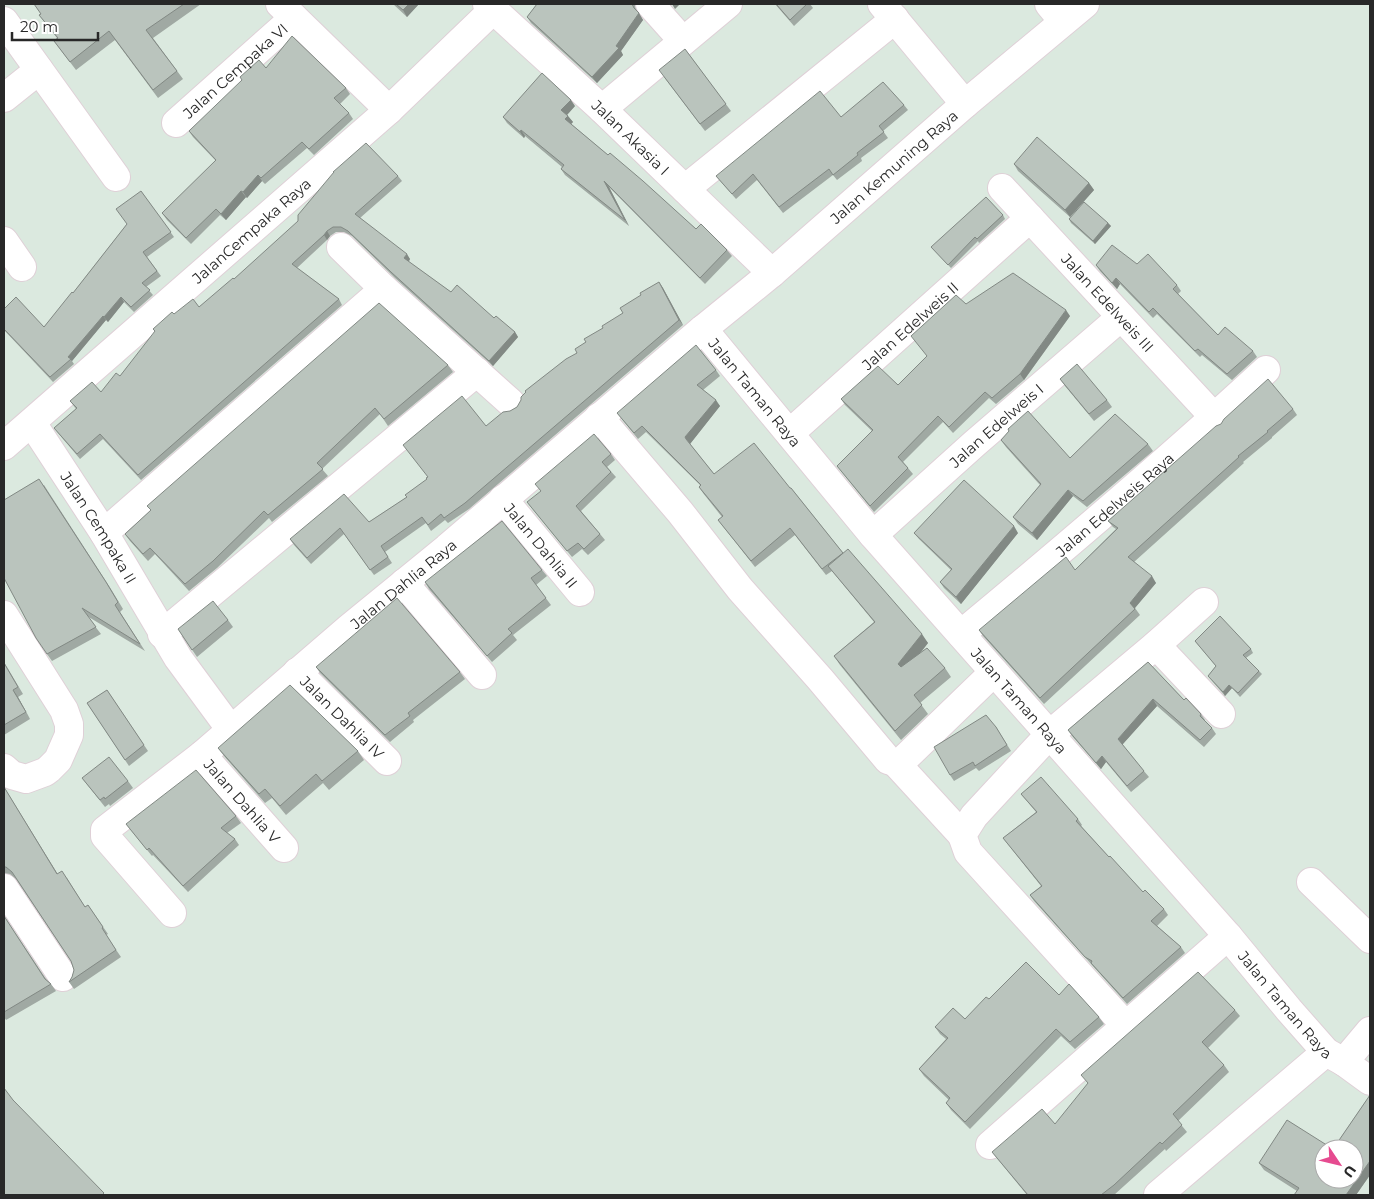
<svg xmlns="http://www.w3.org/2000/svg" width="1374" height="1199" viewBox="0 0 1374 1199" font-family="Montserrat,sans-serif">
<rect width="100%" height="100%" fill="#dbe9df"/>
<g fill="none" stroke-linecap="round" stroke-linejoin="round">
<defs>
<g id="minor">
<path d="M 280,4 L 389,110"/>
<path id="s1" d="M 487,4 L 602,109 L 772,273"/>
<path d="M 650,4 L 683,41"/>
<path d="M 882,4 L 965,104"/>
<path d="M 1049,4 L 1063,21"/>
<path d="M 4,21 L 116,177"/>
<path d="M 4,98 L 39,70"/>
<path d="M 602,109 L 728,4"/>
<path id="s2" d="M 176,123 L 294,18"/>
<path id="s3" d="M 1002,188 L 1215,418"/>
<path d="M 685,189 L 895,19"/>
<path d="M 4,241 L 22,267"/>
<path d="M 341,247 L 384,289 L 510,402"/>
<path id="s4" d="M 703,329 L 873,535 L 1228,936 L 1289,1010 L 1326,1052 L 1344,1062 L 1370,1081"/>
<path d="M 599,417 L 680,512 L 740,589 L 820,679 L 888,760 L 895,762 L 903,760 L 994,672"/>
<path id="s5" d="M 32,423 L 104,533 L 178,658 L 231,730"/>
<path id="s6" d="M 790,433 L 1030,218"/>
<path id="s7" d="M 4,446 L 389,110 L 494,9"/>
<path id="s8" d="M 503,499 L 580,592"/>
<path d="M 104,533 L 384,289"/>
<path id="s9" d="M 873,535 L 974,444 L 1121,317"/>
<path d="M 404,583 L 482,675"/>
<path d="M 4,615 L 64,710 L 69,724 L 69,735 L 58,760 L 49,769 L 45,772 L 26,779 L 12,775 L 4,768"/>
<path d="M 162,634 L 477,372"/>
<path id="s10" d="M 961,634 C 1065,548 1167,461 1266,370"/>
<path d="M 1156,645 L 1221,714"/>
<path id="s11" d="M 297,672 L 387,761"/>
<path id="s12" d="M 202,755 L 284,848"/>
<path d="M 895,762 L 962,835"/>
<path d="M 1311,882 L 1370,939"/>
<path d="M 4,888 L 63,977"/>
<path id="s13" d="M 172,913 L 105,836 L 105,830 L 202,755 L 349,628 L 447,548 L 703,329 L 772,273 L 965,104 L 1085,4"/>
<path d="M 1126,1026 L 968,852 L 962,835 L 974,816 L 1050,734 L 1156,645 L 1204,602"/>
<path d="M 1344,1062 L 1370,1031"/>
<path d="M 990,1145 L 1228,936"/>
<path d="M 1158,1195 L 1326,1052"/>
</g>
</defs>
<use href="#minor" stroke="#dfd0d7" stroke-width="30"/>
<use href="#minor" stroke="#fff" stroke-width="28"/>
</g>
<path fill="#a0a9a3" d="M 34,4 L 201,4 L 153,38 L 183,79 L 158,98 L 115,40 L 76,70 L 54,41 L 57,38 L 39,15 L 41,14 Z
M 393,4 L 419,4 L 407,17 Z
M 537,4 L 635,4 L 635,7 L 637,11 L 643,20 L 621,51 L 623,55 L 597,83 L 531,23 L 527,17 Z
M 775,4 L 810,4 L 813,8 L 794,26 Z
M 685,49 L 731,111 L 705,131 L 664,77 Z
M 266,68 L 346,88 L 350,94 L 340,104 L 349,113 L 353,119 L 314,155 L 307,148 L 265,184 L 262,181 L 247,198 L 246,197 L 226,220 L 220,215 L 191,244 L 167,220 L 162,213 L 216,161 L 193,137 L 189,131 Z
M 904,105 L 908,110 L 883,131 L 888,138 L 861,158 L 862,161 L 837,180 L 833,175 L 783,213 L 757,180 L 736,199 L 716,176 L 841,117 Z
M 575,106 L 567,115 L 573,122 L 571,124 L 696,229 L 727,250 L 732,256 L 705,284 L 609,187 L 629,226 L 565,175 L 561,169 L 562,167 L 525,136 L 524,138 L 507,123 L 503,117 Z
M 1014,164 L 1089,183 L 1094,190 L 1070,217 L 1018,171 Z
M 398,176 L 402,181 L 360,218 L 410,259 L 409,262 L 451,292 L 494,318 L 515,332 L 518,337 L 493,366 L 395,278 L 352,236 L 344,232 L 336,232 L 330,236 L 327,240 L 297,268 L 339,299 L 342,305 L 141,480 L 103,439 L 80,459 L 58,433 L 54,428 L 76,409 L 70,401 L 101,392 L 120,376 L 155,332 L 153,329 L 174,314 L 199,307 L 234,279 Z
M 141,191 L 174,237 L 147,257 L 161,276 L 146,287 L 153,295 L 134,312 L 124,302 L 108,322 L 106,320 L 72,361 L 74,364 L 53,382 L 4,330 L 4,309 L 44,327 L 73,293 L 127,224 Z
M 1003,215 L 1005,219 L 979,243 L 978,241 L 951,268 L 931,247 Z
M 1069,219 L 1108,223 L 1111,226 L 1095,244 L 1071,223 Z
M 1137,264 L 1177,285 L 1181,291 L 1178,294 L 1218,335 L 1253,351 L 1257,357 L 1232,380 L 1202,355 L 1200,357 L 1157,314 L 1153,318 L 1120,284 L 1117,289 L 1100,271 L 1096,265 Z
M 659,282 L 663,288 L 683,325 L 469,509 L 448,523 L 445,520 L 431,531 L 426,523 L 385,552 L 392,563 L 374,575 L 344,534 L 311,564 L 294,545 L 290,539 L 369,522 L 407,497 L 427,479 L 428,477 L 486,426 L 517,407 L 577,353 L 586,342 L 603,328 L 623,313 L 641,295 Z
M 966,304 L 1070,316 L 1024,380 L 996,404 L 989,398 L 953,433 L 943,422 L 903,462 L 913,474 L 874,512 L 837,466 L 872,431 L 845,405 L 841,399 L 898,385 L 927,357 Z
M 448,365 L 453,372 L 388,426 L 380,414 L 322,469 L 328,476 L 272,522 L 269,518 L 217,568 L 189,591 L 155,554 L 148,561 L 130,541 L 125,534 L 151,510 L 147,506 Z
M 716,370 L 720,376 L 703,390 L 720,406 L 690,444 L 714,474 L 790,488 L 791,488 L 843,553 L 928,643 L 920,654 L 945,668 L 951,677 L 920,703 L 928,714 L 901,740 L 840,665 L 834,656 L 874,622 L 832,571 L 826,575 L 795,535 L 755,567 L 718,520 L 722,517 L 703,493 L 699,487 L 700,485 L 646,432 L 638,439 L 617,413 Z
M 1060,379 L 1107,400 L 1112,407 L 1094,421 L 1065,386 Z
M 1293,409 L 1297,415 L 1272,437 L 1272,438 L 1243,462 L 1244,463 L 1134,562 L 1156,583 L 1135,608 L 1140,615 L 1044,704 L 983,636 L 979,630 L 1075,570 L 1116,529 L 1113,527 L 1108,521 Z
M 1008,429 L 1070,458 L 1148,444 L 1153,451 L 1087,507 L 1073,496 L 1037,540 L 1018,524 L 1013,517 L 1040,485 L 1006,447 L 1001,440 L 1009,432 Z
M 611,454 L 615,460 L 607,467 L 616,477 L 581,511 L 605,540 L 588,555 L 582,549 L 572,557 L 527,502 Z
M 44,485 L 111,589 L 123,609 L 120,612 L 145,651 L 87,616 L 101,634 L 52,661 L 47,654 L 4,500 Z
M 914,533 L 1018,533 L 961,604 L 944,588 L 940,582 L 951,570 L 919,539 Z
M 542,570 L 547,576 L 536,585 L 551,605 L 513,635 L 517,640 L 492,662 L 429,589 L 425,582 Z
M 228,620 L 233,627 L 197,657 L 178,629 Z
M 1195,641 L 1251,649 L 1253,653 L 1246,658 L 1262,674 L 1240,697 L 1232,688 L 1225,696 L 1208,676 L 1216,666 Z
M 4,662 L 23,694 L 18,697 L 30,719 L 4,735 Z
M 1148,662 L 1184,700 L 1201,714 L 1205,720 L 1205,721 L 1212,728 L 1216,734 L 1204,747 L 1157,706 L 1122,745 L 1149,777 L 1131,792 L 1106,762 L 1101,769 L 1072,736 L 1068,730 Z
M 316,667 L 460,672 L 465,679 L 413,720 L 414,722 L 390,742 L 320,673 Z
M 107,690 L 148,751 L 129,766 L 87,703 Z
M 996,727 L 1011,751 L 979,771 L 976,768 L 954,781 L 950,775 Z
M 218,748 L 358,751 L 364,760 L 329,790 L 323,783 L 286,815 L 272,798 L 265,803 L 224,756 Z
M 82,778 L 128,781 L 133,788 L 110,806 L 109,804 L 105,807 Z
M 4,787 L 57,874 L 67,878 L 85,907 L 88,905 L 108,934 L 106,935 L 121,957 L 74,989 L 69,982 L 72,977 L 74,970 L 71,961 L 16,879 L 10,874 L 4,873 Z
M 1021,794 L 1078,819 L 1082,825 L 1081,826 L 1109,857 L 1143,892 L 1164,909 L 1168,915 L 1157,926 L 1181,947 L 1185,953 L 1127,1004 L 1092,965 L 1034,901 L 1030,895 L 1041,886 L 1003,838 L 1036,812 Z
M 236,816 L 241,823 L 227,833 L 235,839 L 239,845 L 188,892 L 153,855 L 152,856 L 126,824 Z
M 4,916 L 46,979 L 51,984 L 56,991 L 6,1020 L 4,1017 Z
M 1059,995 L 1099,1017 L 1104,1024 L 1075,1049 L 1061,1036 L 970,1129 L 951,1110 L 946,1103 L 949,1100 L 924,1076 L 919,1069 L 946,1039 L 940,1034 L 935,1027 L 965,1019 L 989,999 Z
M 1235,1010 L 1240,1016 L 1208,1048 L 1224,1065 L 1229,1072 L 1178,1121 L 1187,1132 L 1166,1151 L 1165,1149 L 1114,1195 L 1027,1195 L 992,1152 L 1055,1124 Z
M 1370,1095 L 1370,1175 L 1356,1195 L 1297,1191 L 1264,1170 L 1259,1163 L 1333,1149 Z"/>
<path fill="#828984" d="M 409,4 L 419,4 L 407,17 L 403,10 Z
M 672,4 L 680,4 L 675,9 Z
M 639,13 L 643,20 L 621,51 L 623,55 L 597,83 L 592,77 L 616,46 Z
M 571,100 L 575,106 L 566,116 L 561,110 Z
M 568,116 L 573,122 L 570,125 L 565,119 Z
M 521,130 L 525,136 L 524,138 L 520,132 Z
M 258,175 L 262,181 L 247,198 L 243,192 Z
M 604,181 L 609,187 L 629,226 L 625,220 Z
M 1089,183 L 1094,190 L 1070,217 L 1065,210 Z
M 241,191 L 246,197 L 226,220 L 221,214 Z
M 1108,223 L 1111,226 L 1095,244 L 1093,241 Z
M 327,231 L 330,236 L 327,240 L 324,235 Z
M 407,254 L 410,259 L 407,263 L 404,258 Z
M 1116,278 L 1120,284 L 1117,289 L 1112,283 Z
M 659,282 L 663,288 L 683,325 L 679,320 Z
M 121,297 L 124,302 L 108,322 L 104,317 Z
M 1066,310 L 1070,316 L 1024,380 L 1020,374 Z
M 103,316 L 106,320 L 72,361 L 68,357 Z
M 515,332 L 518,337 L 493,366 L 489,361 Z
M 716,400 L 720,406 L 690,444 L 686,439 L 685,437 Z
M 1068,490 L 1073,496 L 1037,540 L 1032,533 Z
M 1014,526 L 1018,533 L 961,604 L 956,597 Z
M 1152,576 L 1156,583 L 1134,609 L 1130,603 Z
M 922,634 L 928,643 L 904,673 L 898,664 Z
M 1229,685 L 1232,688 L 1225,696 L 1223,692 Z
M 13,690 L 18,697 L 30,719 L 26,712 Z
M 1153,699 L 1157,706 L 1122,745 L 1118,739 Z
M 1102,756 L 1106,762 L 1101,769 L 1096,763 Z
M 4,787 L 62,881 L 57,874 Z
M 1370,1161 L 1370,1175 L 1356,1195 L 1346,1195 Z"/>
<path fill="#bac4bd" stroke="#828984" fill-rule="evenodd" d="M 34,4 L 184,4 L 146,30 L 177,71 L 153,90 L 109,31 L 70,62 L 54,41 L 58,38 L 39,15 L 41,14 Z
M 396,4 L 409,4 L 403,10 Z
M 537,4 L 632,4 L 634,8 L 639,13 L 616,46 L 619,48 L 592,77 L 527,17 Z
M 776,4 L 807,4 L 790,20 Z
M 292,36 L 346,88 L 334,98 L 349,113 L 309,149 L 302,142 L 261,178 L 258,175 L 243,192 L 241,191 L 221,214 L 216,209 L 186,238 L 162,213 L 216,160 L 189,131 L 242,80 L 240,77 L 259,60 L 266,68 Z
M 685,49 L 726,104 L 700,124 L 659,70 Z
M 542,73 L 571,100 L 561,110 L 568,116 L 565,119 L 608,155 L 610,153 L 643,181 L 696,229 L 701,224 L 727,250 L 700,278 L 604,181 L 625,220 L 561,169 L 564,165 L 521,130 L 520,132 L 503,117 Z
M 883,82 L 904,105 L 879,126 L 884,132 L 857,153 L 858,155 L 833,175 L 829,169 L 779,207 L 753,174 L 732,194 L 716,176 L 820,91 L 841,117 Z
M 1037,137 L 1089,183 L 1065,210 L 1014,164 Z
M 366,143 L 398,176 L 355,214 L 407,254 L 404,258 L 451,292 L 457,285 L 494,318 L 496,316 L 515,332 L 489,361 L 391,272 L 348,231 L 341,227 L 333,227 L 327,231 L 324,235 L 292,264 L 339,299 L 138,475 L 100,434 L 77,454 L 54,428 L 77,408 L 70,401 L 92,382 L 101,392 L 116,373 L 120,376 L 155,331 L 153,329 L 172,312 L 174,314 L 193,299 L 199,307 L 233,278 L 234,279 L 298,221 L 298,215 L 334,172 L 333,172 Z
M 141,191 L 171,232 L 143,252 L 157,271 L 142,283 L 150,290 L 131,307 L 121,297 L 104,317 L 103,316 L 68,357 L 71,359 L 50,377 L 4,329 L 4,309 L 16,297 L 44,327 L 72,292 L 73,293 L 127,224 L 116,209 Z
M 986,197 L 1003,215 L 977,239 L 975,237 L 948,265 L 931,247 Z
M 1084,202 L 1108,223 L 1093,241 L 1069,219 Z
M 1112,245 L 1137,264 L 1148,254 L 1177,285 L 1173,289 L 1218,335 L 1225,327 L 1253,351 L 1227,374 L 1198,349 L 1195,351 L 1153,308 L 1149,312 L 1116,278 L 1112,283 L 1096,265 Z
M 1013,273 L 1066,310 L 1020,374 L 992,398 L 985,392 L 949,427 L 938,416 L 898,457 L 908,468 L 870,506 L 837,466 L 873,430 L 841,399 L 878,366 L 898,385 L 927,356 L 911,336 L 956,295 L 966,304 Z
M 659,282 L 679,320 L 465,503 L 444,518 L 441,514 L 428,525 L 422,517 L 381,546 L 388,557 L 370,570 L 340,528 L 307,558 L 290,539 L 344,494 L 369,522 L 407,497 L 405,495 L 427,479 L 426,478 L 428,477 L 403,445 L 462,396 L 486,426 L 503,412 L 510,411 L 517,407 L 521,400 L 521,397 L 526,392 L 525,391 L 566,359 L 577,353 L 575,349 L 586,342 L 584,339 L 603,328 L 602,326 L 623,313 L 620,308 L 641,295 L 640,293 Z
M 379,303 L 448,365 L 384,419 L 375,408 L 317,463 L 323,469 L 268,515 L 264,511 L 213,561 L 185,584 L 150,548 L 143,554 L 125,534 L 151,510 L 147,506 Z
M 696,345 L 716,370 L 697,385 L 716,400 L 685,437 L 686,439 L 714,474 L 754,443 L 790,488 L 791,488 L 843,553 L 822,569 L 790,528 L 751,561 L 718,520 L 723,516 L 699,487 L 701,485 L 642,426 L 634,433 L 617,413 Z
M 1077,364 L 1107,400 L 1089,414 L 1060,379 Z
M 1268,379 L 1293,409 L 1267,431 L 1268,432 L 1238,456 L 1239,457 L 1128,557 L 1152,576 L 1130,603 L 1135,609 L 1040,698 L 979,630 L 1066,557 L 1075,570 L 1118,528 L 1108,521 L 1216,426 L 1221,424 L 1224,419 Z
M 1028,411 L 1070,458 L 1115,414 L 1148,444 L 1083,501 L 1068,490 L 1032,533 L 1013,517 L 1041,484 L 1001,440 L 1009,431 L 1008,429 Z
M 594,434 L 611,454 L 602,462 L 611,472 L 576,506 L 600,534 L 584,549 L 578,543 L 567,551 L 527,502 L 541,491 L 535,484 Z
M 39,479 L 106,582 L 118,602 L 115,605 L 140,644 L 82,608 L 96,627 L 47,654 L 36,638 L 4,578 L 4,500 Z
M 964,480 L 1014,526 L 956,597 L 940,582 L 952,569 L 914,533 Z
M 502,521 L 542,570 L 531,578 L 546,598 L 508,629 L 512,633 L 487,656 L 425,582 Z
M 848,549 L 922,634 L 898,664 L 901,667 L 927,648 L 945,668 L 914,695 L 922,705 L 895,731 L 834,656 L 875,622 L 828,566 Z
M 397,598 L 460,672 L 408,713 L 410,716 L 385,735 L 316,667 Z
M 213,601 L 228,620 L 192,650 L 178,629 Z
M 1220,616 L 1251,649 L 1243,655 L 1259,671 L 1238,693 L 1229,685 L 1223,692 L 1208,676 L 1216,666 L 1195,641 Z
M 1148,662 L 1184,700 L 1186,698 L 1201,714 L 1200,716 L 1212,728 L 1200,740 L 1153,699 L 1118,739 L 1144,771 L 1127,786 L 1102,756 L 1096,763 L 1068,730 Z
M 4,663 L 18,687 L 13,690 L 26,712 L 4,725 Z
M 290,685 L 358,751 L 322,781 L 316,774 L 280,806 L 265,789 L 259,794 L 218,748 Z
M 107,690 L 144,745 L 125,760 L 87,703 Z
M 986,715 L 996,727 L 1007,745 L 975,766 L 973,762 L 950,775 L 934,747 Z
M 109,757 L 128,781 L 105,799 L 104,797 L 100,800 L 82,778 Z
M 196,770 L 236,816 L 221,828 L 235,839 L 183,886 L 149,848 L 147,850 L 126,824 Z
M 1041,777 L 1078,819 L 1076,821 L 1109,857 L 1110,856 L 1143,892 L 1145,890 L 1164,909 L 1151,921 L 1181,947 L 1123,998 L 1091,963 L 1092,961 L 1085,957 L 1030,895 L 1042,886 L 1003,838 L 1037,812 L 1021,794 Z
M 4,787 L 57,874 L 62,871 L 85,907 L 88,905 L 103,927 L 102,928 L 116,950 L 69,982 L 72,977 L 74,970 L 71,961 L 12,872 L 6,867 L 4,867 Z
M 4,916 L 45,979 L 51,984 L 4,1012 Z
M 1026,962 L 1059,995 L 1069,984 L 1099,1017 L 1070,1042 L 1056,1029 L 965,1122 L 946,1103 L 950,1098 L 919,1069 L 948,1038 L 935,1027 L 953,1008 L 965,1019 L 986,997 L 989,999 Z
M 1198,972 L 1235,1010 L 1202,1042 L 1224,1065 L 1173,1114 L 1182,1125 L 1162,1144 L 1160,1142 L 1114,1185 L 1101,1195 L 1028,1195 L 992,1152 L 1042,1109 L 1055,1124 L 1088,1083 L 1081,1075 Z
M 4,1088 L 13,1100 L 104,1193 L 102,1195 L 4,1195 Z
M 1370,1095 L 1370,1161 L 1346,1195 L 1294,1195 L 1299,1188 L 1259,1163 L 1287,1120 L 1333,1149 ZM 1324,1149 L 1354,1149 L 1354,1179 L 1324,1179 Z"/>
<g text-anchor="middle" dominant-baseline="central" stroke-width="4" stroke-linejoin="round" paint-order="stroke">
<g font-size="15" fill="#282828" stroke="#fff">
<text stroke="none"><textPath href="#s2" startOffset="79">Jalan Cempaka VI</textPath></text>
<text stroke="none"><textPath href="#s1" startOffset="196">Jalan Akasia I</textPath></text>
<text stroke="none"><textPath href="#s13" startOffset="1139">Jalan Kemuning Raya</textPath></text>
<text stroke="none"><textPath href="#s7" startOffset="328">JalanCempaka Raya</textPath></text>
<text stroke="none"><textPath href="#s3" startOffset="156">Jalan Edelweis III</textPath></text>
<text stroke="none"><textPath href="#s6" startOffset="161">Jalan Edelweis II</textPath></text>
<text stroke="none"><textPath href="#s4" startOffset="82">Jalan Taman Raya</textPath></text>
<text stroke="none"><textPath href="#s9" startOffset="165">Jalan Edelweis I</textPath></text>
<text stroke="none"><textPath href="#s10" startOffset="201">Jalan Edelweis Raya</textPath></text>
<text stroke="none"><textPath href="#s5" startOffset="124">Jalan Cempaka II</textPath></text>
<text stroke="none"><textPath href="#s8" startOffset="60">Jalan Dahlia II</textPath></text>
<text stroke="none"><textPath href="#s13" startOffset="495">Jalan Dahlia Raya</textPath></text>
<text stroke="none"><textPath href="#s4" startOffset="488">Jalan Taman Raya</textPath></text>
<text stroke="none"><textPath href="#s11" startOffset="64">Jalan Dahlia IV</textPath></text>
<text stroke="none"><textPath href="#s12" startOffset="61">Jalan Dahlia V</textPath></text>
<text stroke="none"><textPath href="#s4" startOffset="892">Jalan Taman Raya</textPath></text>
</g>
</g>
<rect width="1374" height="1199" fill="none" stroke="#282828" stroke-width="10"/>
<g transform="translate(1339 1164) rotate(125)"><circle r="24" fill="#ffffff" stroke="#a9a9a9"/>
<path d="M0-4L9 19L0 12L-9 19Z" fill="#e64b90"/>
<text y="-8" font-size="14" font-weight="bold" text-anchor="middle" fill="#282828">U</text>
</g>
<path d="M12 32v8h86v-8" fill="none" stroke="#282828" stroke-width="2.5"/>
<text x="20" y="32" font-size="15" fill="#282828" stroke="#ffffff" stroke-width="4" paint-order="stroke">20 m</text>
</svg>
